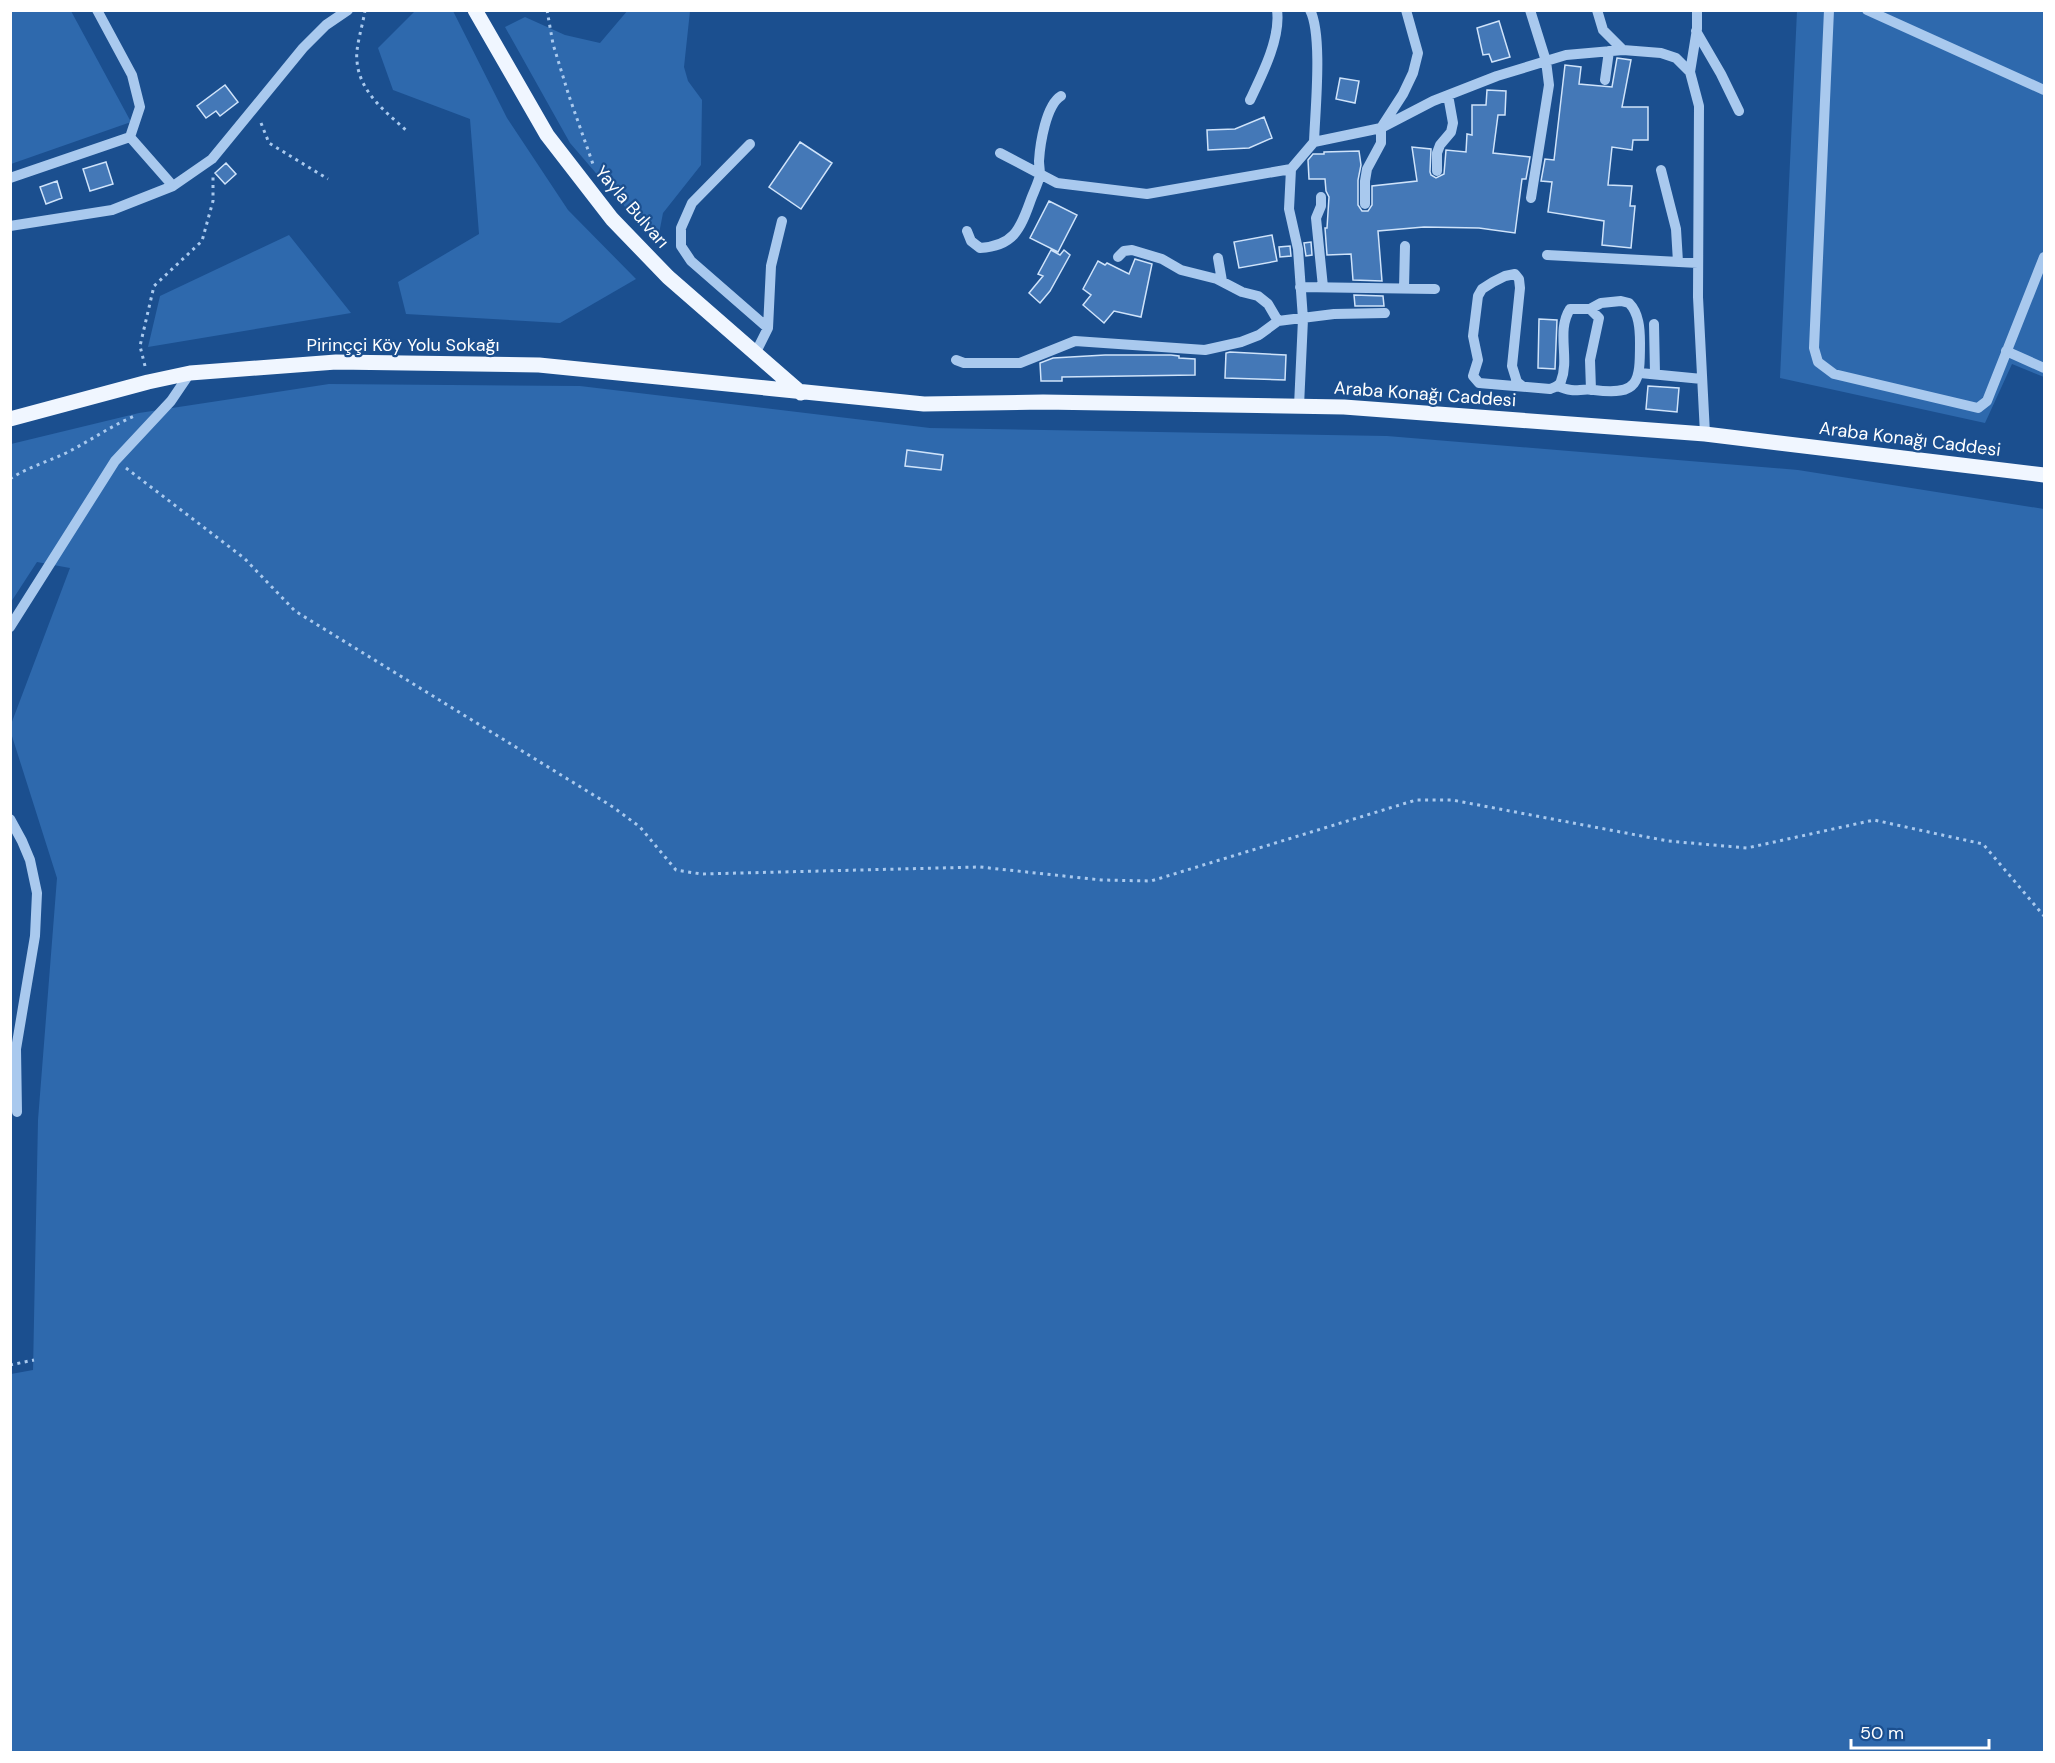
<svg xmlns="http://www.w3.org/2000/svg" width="2055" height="1763" viewBox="0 0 2055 1763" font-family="'DM Sans',sans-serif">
<rect width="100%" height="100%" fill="#1b4f8f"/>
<path fill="#2e69ad" d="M 628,10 L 690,11 L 684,67 L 688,81 L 702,100 L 701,165 L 663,213 L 657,244 L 570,143 L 505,27 L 525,17 L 565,35 L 600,43 Z
M 10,11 L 71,11 L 131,122 L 11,164 Z
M 415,11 L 453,11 L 507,118 L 568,210 L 636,279 L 560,323 L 406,314 L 398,282 L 479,234 L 470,119 L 393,90 L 378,48 Z
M 1797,11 L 2044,11 L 2044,377 L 2012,364 L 1985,423 L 1780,378 Z
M 289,235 L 351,313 L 148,347 L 160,296 Z
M 329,384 L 580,386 L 930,428 L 1387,436 L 1798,470 L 2044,509 L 2044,1752 L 11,1752 L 11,1374 L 33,1370 L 38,1120 L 57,878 L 11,733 L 10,727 L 70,568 L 37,562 L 11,602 L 11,444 L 139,413 Z"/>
<path fill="#4478b7" stroke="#cfe3fa" stroke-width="1.5" d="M 1499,21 L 1510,57 L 1492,62 L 1489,54 L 1483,55 L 1477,28 Z
M 1617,58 L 1631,60 L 1622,107 L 1648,107 L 1648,140 L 1633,140 L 1632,150 L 1612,147 L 1608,185 L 1632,186 L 1630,206 L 1635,206 L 1631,248 L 1602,245 L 1604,221 L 1548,212 L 1552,182 L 1541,181 L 1545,159 L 1554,160 L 1565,65 L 1581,67 L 1579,84 L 1612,87 Z
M 1340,78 L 1359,81 L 1355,103 L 1336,99 Z
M 225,85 L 238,102 L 220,116 L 216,111 L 206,118 L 197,106 Z
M 1487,90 L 1506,91 L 1505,115 L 1498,115 L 1493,153 L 1530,157 L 1526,179 L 1522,179 L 1515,233 L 1479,228 L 1424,227 L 1378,231 L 1382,281 L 1353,280 L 1351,254 L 1327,255 L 1325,228 L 1327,228 L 1329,197 L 1326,191 L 1325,179 L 1309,179 L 1308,160 L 1313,154 L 1324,154 L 1324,152 L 1359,151 L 1361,165 L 1358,180 L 1358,205 L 1362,211 L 1368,211 L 1372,205 L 1372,186 L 1417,181 L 1412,147 L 1431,149 L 1430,172 L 1431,175 L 1436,178 L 1444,174 L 1446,150 L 1466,152 L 1467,134 L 1472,135 L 1472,105 L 1486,105 Z
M 1264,117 L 1272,138 L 1249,148 L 1208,150 L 1207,130 L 1235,129 Z
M 800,142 L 832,163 L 801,209 L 769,187 Z
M 106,162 L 113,184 L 90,191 L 83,169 Z
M 226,163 L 236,174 L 225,184 L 215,173 Z
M 57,181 L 62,198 L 46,204 L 40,187 Z
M 1049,201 L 1077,215 L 1058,252 L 1030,238 Z
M 1272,235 L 1277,261 L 1239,268 L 1234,242 Z
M 1311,242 L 1312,255 L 1306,256 L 1304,243 Z
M 1290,246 L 1291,256 L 1280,257 L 1279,247 Z
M 1051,250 L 1060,255 L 1064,250 L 1070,255 L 1050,291 L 1040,303 L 1029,293 L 1043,276 L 1038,274 Z
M 1135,259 L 1152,264 L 1141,317 L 1114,311 L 1104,323 L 1083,305 L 1091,295 L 1083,289 L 1098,261 L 1105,265 L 1107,263 L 1129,274 Z
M 1354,295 L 1383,296 L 1384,306 L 1355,306 Z
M 1539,319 L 1557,320 L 1555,369 L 1538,368 Z
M 1230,352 L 1286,355 L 1285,380 L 1225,378 L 1226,353 Z
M 1105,355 L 1171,355 L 1179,356 L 1179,358 L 1195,359 L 1195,375 L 1062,377 L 1062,381 L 1041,381 L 1040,363 L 1053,358 Z
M 1648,386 L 1679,388 L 1677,412 L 1646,409 Z
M 907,450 L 943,455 L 941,470 L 905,466 Z"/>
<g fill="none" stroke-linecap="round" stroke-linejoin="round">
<path stroke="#a9c9ee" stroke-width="3" stroke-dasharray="3 4.5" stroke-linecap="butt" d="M 365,10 C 363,25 355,48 357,61 C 359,92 387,113 408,132
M 547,10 L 553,44 L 569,96 L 594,167
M 261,123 L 269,143 L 328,179
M 145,366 L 140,346 L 154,286 L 202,241 L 213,201 L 213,175
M 126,468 L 244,558 L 295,611 L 613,807 L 640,827 L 676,870 L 701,874 L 980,867 L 1101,880 L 1151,881 L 1416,800 L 1452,800 L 1668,841 L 1747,848 L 1874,820 L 1983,844 L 2044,916
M 10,479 C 28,467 47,462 66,453 C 90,441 112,425 137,415
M 10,1365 L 34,1360"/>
<path stroke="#a9c9ee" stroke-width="10" d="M 97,10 L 132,75 L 140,107 L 130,137
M 1310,10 C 1323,35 1315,112 1314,142
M 1530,10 L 1546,61 L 1549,85 L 1531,198
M 1597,10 L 1603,30 L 1623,50
M 1829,10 L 1814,348 L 1818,362 L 1834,374 L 1978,408 L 1987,401 L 2044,257
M 1867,10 L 2044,90
M 1696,31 L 1721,74 L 1739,111
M 1690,72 L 1697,29 L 1697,10
M 1605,80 L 1609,51
M 1250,100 C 1262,75 1281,38 1277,10
M 130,137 L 173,186
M 750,144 L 692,203 L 681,228 L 681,246 L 691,261 L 768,328
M 1000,153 L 1057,183 L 1147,194 L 1291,169
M 1661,170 L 1676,229 L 1678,262
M 1437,171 L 1437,153 L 1440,145 L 1451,132 L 1453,123 L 1448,95
M 10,178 L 130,137
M 1321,197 L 1321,206 L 1316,218 L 1323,287
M 1365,204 L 1365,181 L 1367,169 L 1381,143 L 1381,128 L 1403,94 L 1413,73 L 1418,53 L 1406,10
M 10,226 L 112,210 L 173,186 L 212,159 L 303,48 L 326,25 L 348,10
M 967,231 L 971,241 L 980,248 C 1013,246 1020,230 1030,202 C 1033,193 1038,184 1040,175 C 1040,170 1039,165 1039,161 C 1040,144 1046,105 1061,96
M 1547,255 L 1698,263
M 1118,257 L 1124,251 L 1132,250 L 1162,259 L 1181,270 L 1217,279 L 1242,292 L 1258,296 L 1268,304 L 1278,321
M 1218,258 L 1222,281
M 1300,287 L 1435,289
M 1404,288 L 1405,246
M 1590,309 L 1599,318 L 1590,360 L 1591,390
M 1654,324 L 1655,374
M 2006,351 L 2044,368
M 756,352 L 768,328 L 771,266 L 782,221
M 956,360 L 964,363 L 1020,363 L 1075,341 L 1205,350 L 1241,342 L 1259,335 L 1278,321 L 1334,314 L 1385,313
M 1640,373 L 1702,379
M 1522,386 L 1517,382 L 1512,366 L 1520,288 L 1519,279 L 1515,274 L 1505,276 L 1493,282 L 1482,289 L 1478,296 L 1473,336 L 1478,360 L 1473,376 L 1479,383 L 1550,389 C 1555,387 1560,386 1561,381 C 1570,358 1556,331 1570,309 L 1590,309 L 1601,303 L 1621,301 L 1629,303 C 1639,313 1640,329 1640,343 C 1640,382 1639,396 1594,390 C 1578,388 1576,394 1558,386
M 1299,406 L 1303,319 L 1298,249 L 1289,209 L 1291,169 L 1314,142 L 1381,128 L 1433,101 L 1497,76 L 1566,55 L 1623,50 L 1661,53 L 1676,58 L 1690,72 L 1699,106 L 1698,297 L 1705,434
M 10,627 L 115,461 L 171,401 L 190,373
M 10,819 L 22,841 L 30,860 L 37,893 L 35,936 L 16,1049 L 17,1112"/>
<path stroke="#f0f6ff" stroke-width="15" d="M 475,10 L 547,135 L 612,219 L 668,277 L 801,393
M 10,419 L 148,382 L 190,373 L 336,362 L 539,365 L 924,404 L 1043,402 L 1344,407 L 1705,434 L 2044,475"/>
</g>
<g text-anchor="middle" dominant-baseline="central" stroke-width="4.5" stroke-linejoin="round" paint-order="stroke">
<g font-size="18" fill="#fff" stroke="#1b4f8f">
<text transform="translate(632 207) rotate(49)">Yayla Bulvarı</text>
<text x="403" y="345">Pirinççi Köy Yolu Sokağı</text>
<text transform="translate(1425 394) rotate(4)">Araba Konağı Caddesi</text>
<text transform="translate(1910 439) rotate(7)">Araba Konağı Caddesi</text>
</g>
</g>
<rect width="2055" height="1763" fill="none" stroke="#ffffff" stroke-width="24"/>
<path d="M1851 1739v9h138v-9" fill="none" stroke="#ffffff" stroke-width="3"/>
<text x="1860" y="1739" font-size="18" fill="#ffffff" stroke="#1b4f8f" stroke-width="4.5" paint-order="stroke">50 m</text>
</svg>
